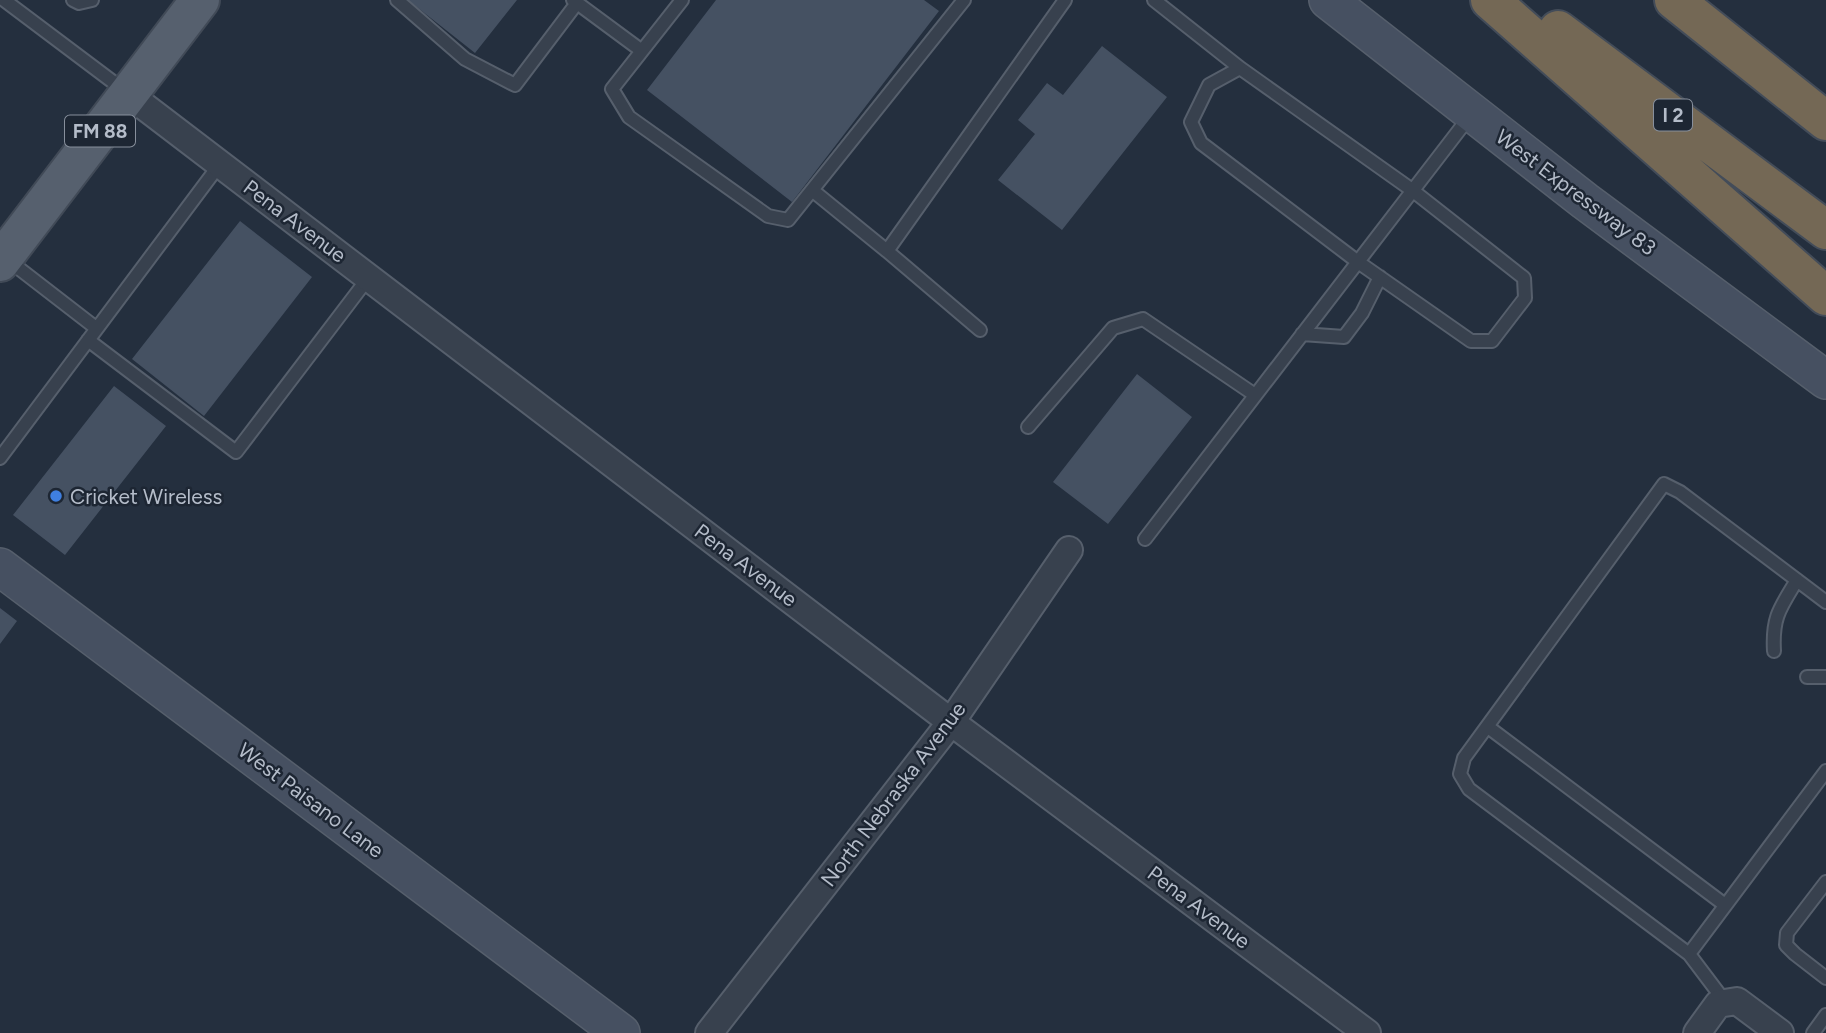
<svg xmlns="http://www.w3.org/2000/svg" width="1826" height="1033" viewBox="0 0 1826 1033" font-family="Figtree,sans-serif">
<rect width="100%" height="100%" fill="#242f3e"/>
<path fill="#455162" d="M 408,0 L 517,0 L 475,53 Z
M 716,0 L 924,0 L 939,11 L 792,202 L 647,90 Z
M 1102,46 L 1167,97 L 1062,230 L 998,180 L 1035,134 L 1018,120 L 1047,83 L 1063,95 Z
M 240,221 L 312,277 L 204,416 L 132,359 Z
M 1137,374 L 1192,417 L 1108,524 L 1053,482 Z
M 114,386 L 166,426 L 65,555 L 13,515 Z
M 0,608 L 17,621 L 0,644 Z"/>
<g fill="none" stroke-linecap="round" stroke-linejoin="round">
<defs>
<path id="lane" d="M 4,0 L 125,91
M 73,0 L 79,3 L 92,0
M 397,0 L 465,59 L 515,85 L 577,3
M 573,0 L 642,51
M 682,0 L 612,89 L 629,117 L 768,216 L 788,220 L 964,0
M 1154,0 L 1240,68
M 1240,68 L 1412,190 L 1524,278 L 1525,298 L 1492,341 L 1471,341 L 1358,262 L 1201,143 L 1191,122 L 1209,85 Z
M 812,190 L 887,251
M 8,260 L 96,328
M 980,330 L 887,251 L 1065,0
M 1302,334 L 1344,337 L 1362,313 L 1380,277
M 88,340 L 236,452 L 369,277
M 1028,427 L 1113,328 L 1143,319 L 1255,395
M 0,458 L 220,164
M 1145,539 L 1470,116
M 1774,651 C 1772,617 1780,608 1797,580
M 1807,677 L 1826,677
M 1488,727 L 1725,905
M 1826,882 L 1787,933 L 1786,945 L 1795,954 L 1826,978
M 1689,954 L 1469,789 L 1460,774 L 1464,758 L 1664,484 L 1680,492 L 1826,602
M 1726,1003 L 1689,954 L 1826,771
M 1813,1033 L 1826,1015"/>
<path id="street" d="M 128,94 L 951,722 L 1367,1033
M 709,1033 L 951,722 L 1069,550
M 1697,1033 L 1718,1004 L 1737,1001 L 1780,1033"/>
<path id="secondary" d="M 1328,0 L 1585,201 L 1826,380
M 0,567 L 621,1033"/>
<path id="primary" d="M 0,262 L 200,0"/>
<path id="highway" d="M 1490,0 L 1826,296
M 1674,0 L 1826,121
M 1558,30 L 1826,230"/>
</defs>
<use href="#lane" stroke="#565f6c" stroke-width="16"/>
<use href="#street" stroke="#565f6c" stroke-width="30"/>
<use href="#secondary" stroke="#565f6c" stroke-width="40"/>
<use href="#primary" stroke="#414a57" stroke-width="42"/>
<use href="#highway" stroke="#434c59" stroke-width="42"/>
<use href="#lane" stroke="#38414e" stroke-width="12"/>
<use href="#street" stroke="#38414e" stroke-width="26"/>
<use href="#secondary" stroke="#465061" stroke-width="37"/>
<use href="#primary" stroke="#56606e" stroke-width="38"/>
<use href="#highway" stroke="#746855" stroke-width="38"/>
</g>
<circle fill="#3f7fe0" stroke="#1d2633" stroke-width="2.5" cx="56" cy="496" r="7"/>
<g text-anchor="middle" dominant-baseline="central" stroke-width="5" stroke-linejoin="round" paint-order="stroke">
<g fill="#1d2633" stroke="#878f9c" stroke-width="2">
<rect x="1654" y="99.5" width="38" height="31" rx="5"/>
<rect x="65" y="115.5" width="70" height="31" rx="5"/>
</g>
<g font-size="19" font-weight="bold" fill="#b4bcc9">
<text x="1673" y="115">I 2</text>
<text x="100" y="131">FM 88</text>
</g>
<g font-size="21" fill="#b4bcc9" stroke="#1d2633">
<text transform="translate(1576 192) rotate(37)">West Expressway 83</text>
<text transform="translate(295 221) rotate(37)">Pena Avenue</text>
<text transform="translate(746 565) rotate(37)">Pena Avenue</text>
<text transform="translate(893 794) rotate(-53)">North Nebraska Avenue</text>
<text transform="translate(311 800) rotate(37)">West Paisano Lane</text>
<text transform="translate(1199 907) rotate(37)">Pena Avenue</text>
</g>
<g font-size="21" fill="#b4bcc9" stroke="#1d2633" text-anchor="start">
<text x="70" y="496">Cricket Wireless</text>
</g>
</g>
</svg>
